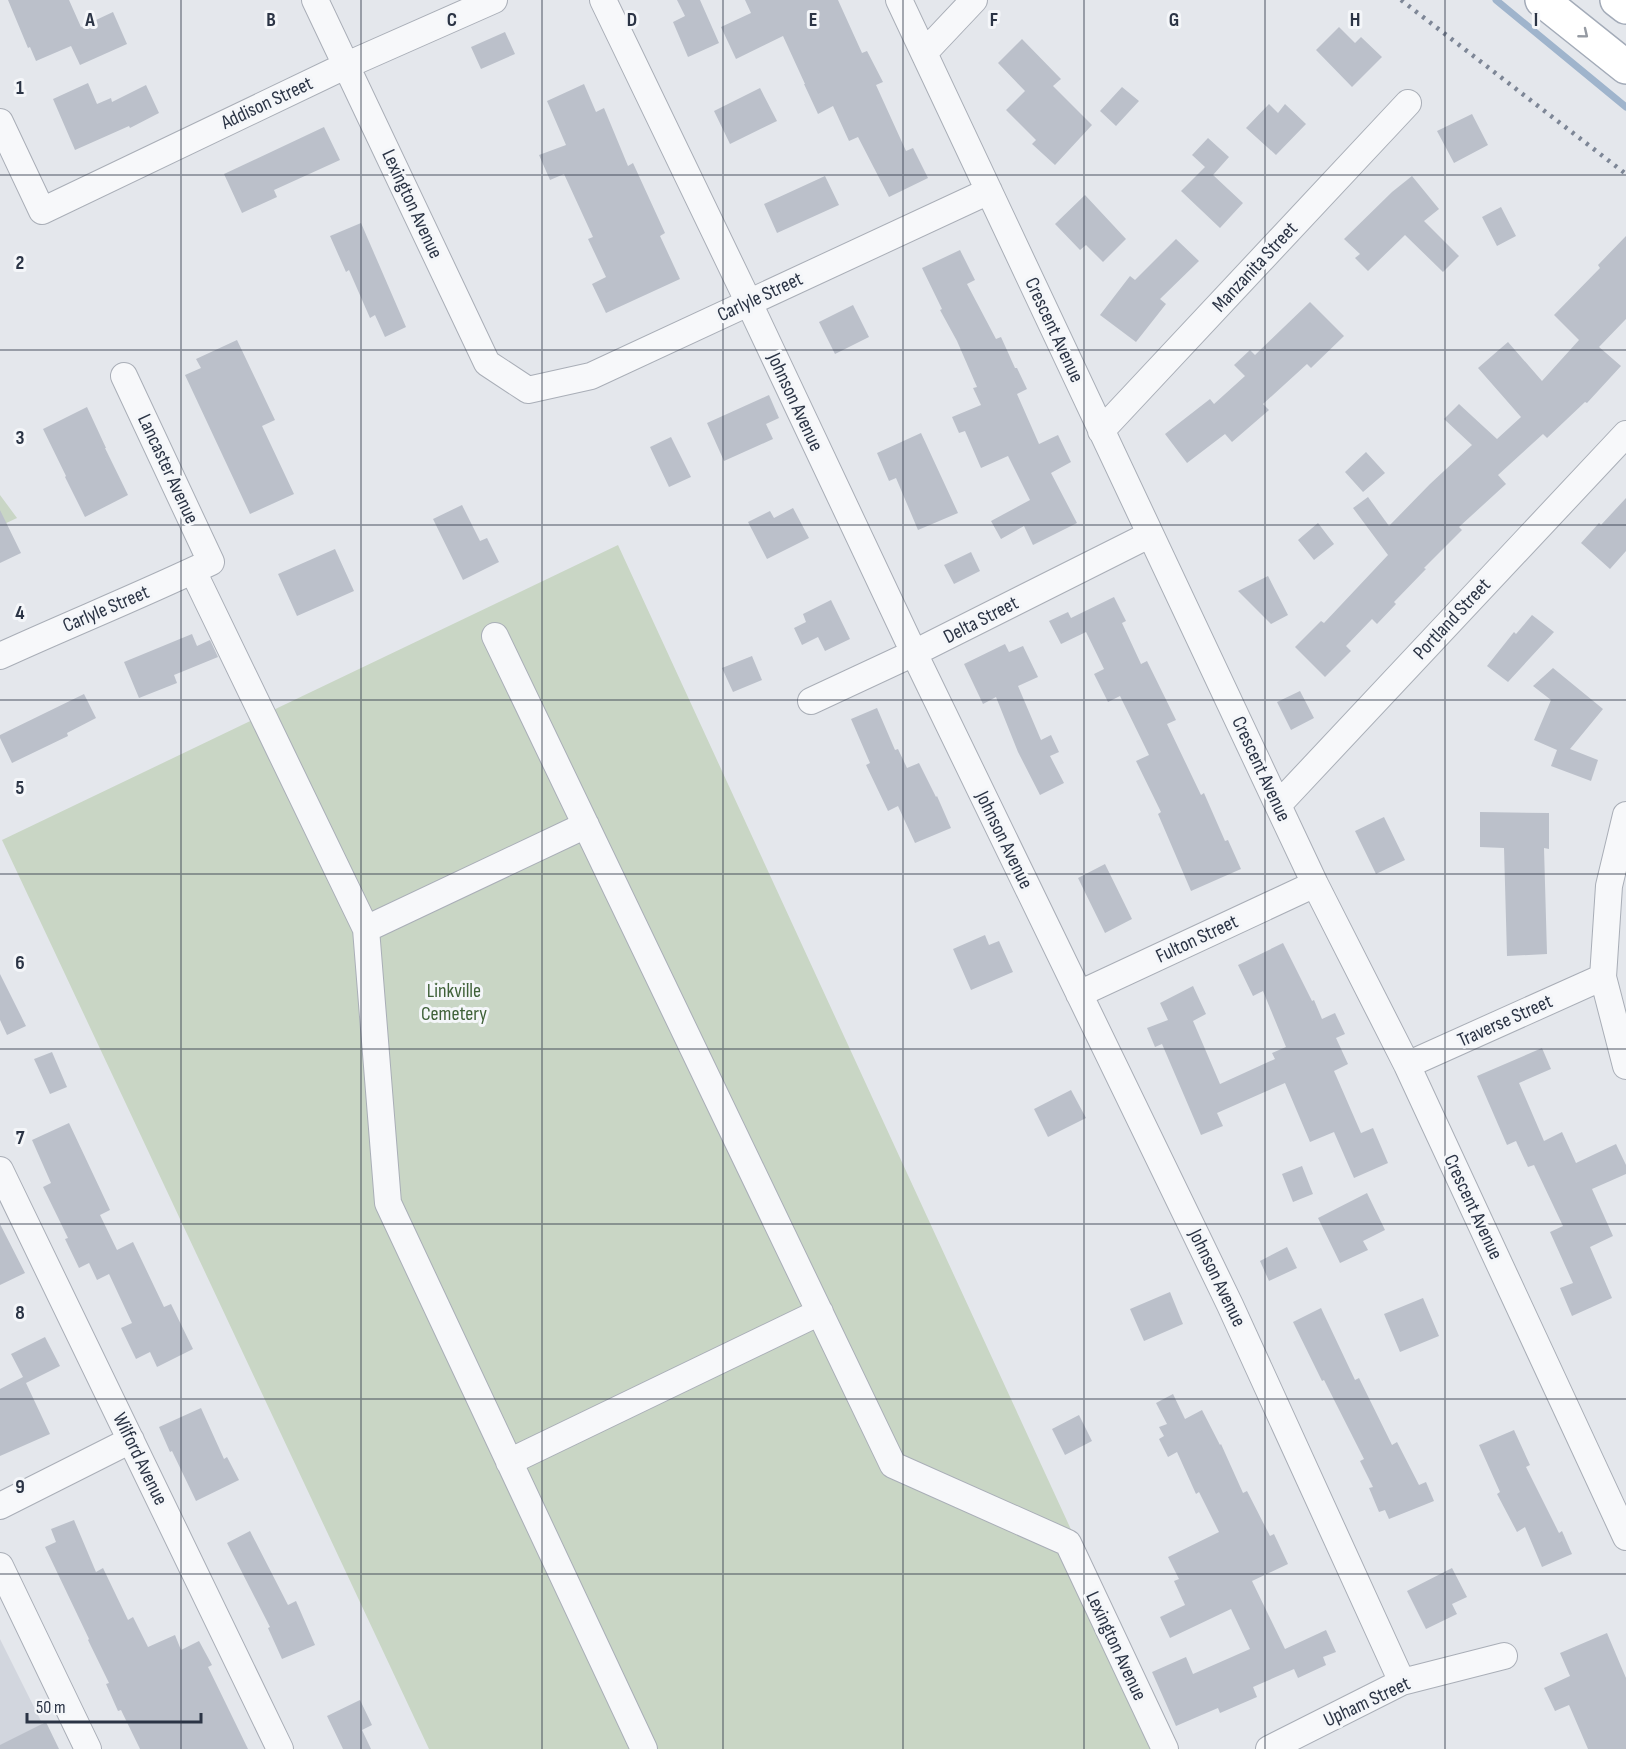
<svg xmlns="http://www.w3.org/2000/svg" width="1626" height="1749" viewBox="0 0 1626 1749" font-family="'Sofia Sans Condensed',sans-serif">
<rect width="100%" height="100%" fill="#e4e7ec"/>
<path fill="#d2d6de" d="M 0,1639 L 55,1749 L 0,1749 Z"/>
<path fill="#c9d6c5" d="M 0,495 L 17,518 L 0,526 Z
M 618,545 L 1172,1749 L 429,1749 L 2,840 Z"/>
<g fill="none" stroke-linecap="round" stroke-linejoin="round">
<path stroke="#9fb4cc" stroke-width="7" d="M 1496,0 L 1626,107"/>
</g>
<path fill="#bbc0ca" d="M 8,0 L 69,0 L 81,27 L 113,12 L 127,44 L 80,65 L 71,46 L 36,61 L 30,47 L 28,48 Z
M 677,0 L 700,0 L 719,43 L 688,57 L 673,22 L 685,16 Z
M 745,0 L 838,0 L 862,53 L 867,51 L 883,82 L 876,85 L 906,151 L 913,148 L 928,178 L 889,197 L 858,137 L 849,141 L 833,106 L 818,114 L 804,84 L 805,84 L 783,36 L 736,59 L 721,27 L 751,13 Z
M 1339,27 L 1355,43 L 1361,37 L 1382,57 L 1352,87 L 1316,50 Z
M 505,32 L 515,54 L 481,69 L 471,47 Z
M 1022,39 L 1061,79 L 1053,86 L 1092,125 L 1055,165 L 1032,144 L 1036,140 L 1006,110 L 1025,91 L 998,63 Z
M 88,83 L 97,104 L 111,98 L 112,102 L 146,85 L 159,113 L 130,128 L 129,126 L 75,150 L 53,99 Z
M 584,84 L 596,112 L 604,108 L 628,166 L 633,163 L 665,233 L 660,236 L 680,279 L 606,313 L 592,284 L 606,277 L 588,239 L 593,237 L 564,174 L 550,180 L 539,155 L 566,145 L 547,101 Z
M 1122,87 L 1139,101 L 1116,126 L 1100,111 Z
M 760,88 L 777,121 L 730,144 L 714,111 Z
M 1269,104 L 1278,113 L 1285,104 L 1306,124 L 1276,155 L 1246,128 Z
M 1472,114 L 1488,145 L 1454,163 L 1437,131 Z
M 324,127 L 340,160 L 274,190 L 277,197 L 242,213 L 224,174 Z
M 1208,138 L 1229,157 L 1213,175 L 1243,203 L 1220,228 L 1181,191 L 1205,167 L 1192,155 Z
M 825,176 L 839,205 L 777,233 L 764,204 Z
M 1412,176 L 1439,209 L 1424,221 L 1459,256 L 1443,272 L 1405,235 L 1368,271 L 1355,258 L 1360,254 L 1344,239 L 1392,192 Z
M 1085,195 L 1126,239 L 1103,262 L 1086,245 L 1080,250 L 1055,224 Z
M 1501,207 L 1516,236 L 1497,246 L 1482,217 Z
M 361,223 L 406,327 L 385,337 L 375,315 L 370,318 L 349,270 L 346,272 L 330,236 Z
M 1626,236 L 1626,319 L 1599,347 L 1621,366 L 1587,403 L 1585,402 L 1547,438 L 1543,434 L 1498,475 L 1506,484 L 1459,527 L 1462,530 L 1424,568 L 1426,569 L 1394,602 L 1396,604 L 1377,624 L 1372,619 L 1346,646 L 1351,651 L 1325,677 L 1295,647 L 1321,621 L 1324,623 L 1388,555 L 1353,508 L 1368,497 L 1389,526 L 1430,484 L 1472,445 L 1444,419 L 1459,404 L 1497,439 L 1521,417 L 1478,368 L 1508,342 L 1542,381 L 1579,340 L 1554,315 L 1600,268 L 1598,265 Z
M 1176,239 L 1199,261 L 1160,299 L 1166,304 L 1136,342 L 1100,315 L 1130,276 L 1135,280 Z
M 960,250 L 975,280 L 967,284 L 996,339 L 1001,337 L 1015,368 L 1017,368 L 1027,389 L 1017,394 L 1039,444 L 1058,435 L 1071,462 L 1051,473 L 1077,523 L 1033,545 L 1024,526 L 1001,539 L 991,521 L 1030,500 L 1008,456 L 981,468 L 965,431 L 959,433 L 952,417 L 981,405 L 973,388 L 977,387 L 957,341 L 940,310 L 942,309 L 922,268 Z
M 1310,302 L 1344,336 L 1311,368 L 1307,364 L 1263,404 L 1269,410 L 1232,442 L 1225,434 L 1187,463 L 1165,434 L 1210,399 L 1214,404 L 1245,376 L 1234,365 L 1250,350 L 1255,355 Z
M 853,305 L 869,337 L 835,354 L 819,322 Z
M 237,340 L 275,420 L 262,426 L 294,494 L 250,514 L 185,375 L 201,368 L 196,359 Z
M 769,395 L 779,418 L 766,424 L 773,439 L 724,461 L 707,423 Z
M 87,407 L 106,448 L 105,448 L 128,495 L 85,517 L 65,477 L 66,476 L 43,429 Z
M 921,433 L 958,513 L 918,530 L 896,478 L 889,481 L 877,453 Z
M 671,437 L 691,477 L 669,487 L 650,447 Z
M 1366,452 L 1385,473 L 1363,492 L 1345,472 Z
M 1626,498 L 1626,551 L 1610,569 L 1581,543 L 1599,523 L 1601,525 Z
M 462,505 L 480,541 L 487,538 L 499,562 L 463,580 L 433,519 Z
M 793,508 L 809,538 L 767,559 L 748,522 L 770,511 L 774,518 Z
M 0,510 L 21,553 L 0,563 Z
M 1318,523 L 1334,544 L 1314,560 L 1298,540 Z
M 335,549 L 354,591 L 297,616 L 278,574 Z
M 971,552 L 980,571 L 954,584 L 944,565 Z
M 1268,576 L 1288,615 L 1271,624 L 1238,591 Z
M 1114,597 L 1126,621 L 1122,623 L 1141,664 L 1147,661 L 1176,720 L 1167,724 L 1201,795 L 1204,793 L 1225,841 L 1228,840 L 1241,869 L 1191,891 L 1158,814 L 1161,812 L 1136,761 L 1149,755 L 1120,696 L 1108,702 L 1094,674 L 1104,669 L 1086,632 L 1061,644 L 1049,621 L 1068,612 L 1071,618 Z
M 831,600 L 850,639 L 825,651 L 818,637 L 802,645 L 794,628 L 806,622 L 803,614 Z
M 1532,615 L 1554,632 L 1508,682 L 1487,666 L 1514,632 L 1516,634 Z
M 192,634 L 197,646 L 210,640 L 218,657 L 174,675 L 177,683 L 139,698 L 124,662 Z
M 1005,644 L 1009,652 L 1023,646 L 1038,677 L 1018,686 L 1041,740 L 1051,735 L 1059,752 L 1050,756 L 1064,783 L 1040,795 L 1018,752 L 996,697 L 983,704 L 964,664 Z
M 752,656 L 762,680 L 733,692 L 722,668 Z
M 1553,668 L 1603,709 L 1570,749 L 1598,760 L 1591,781 L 1551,766 L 1557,750 L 1534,740 L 1551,700 L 1533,686 Z
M 1300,691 L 1314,718 L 1291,730 L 1277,702 Z
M 84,694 L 96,718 L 67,733 L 68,736 L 12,763 L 0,738 L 0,735 Z
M 877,708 L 895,750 L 898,749 L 907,768 L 919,763 L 936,797 L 937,796 L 951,828 L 915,843 L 898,806 L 888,811 L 866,765 L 870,763 L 851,719 Z
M 1480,812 L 1549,813 L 1549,849 L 1544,848 L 1547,954 L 1507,956 L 1504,848 L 1480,847 Z
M 1384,817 L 1405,860 L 1376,874 L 1355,831 Z
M 1105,864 L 1132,919 L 1105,933 L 1078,878 Z
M 985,935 L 989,945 L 999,941 L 1013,972 L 971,990 L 953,949 Z
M 1283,943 L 1312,1001 L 1314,1000 L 1322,1019 L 1335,1013 L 1345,1034 L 1336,1038 L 1348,1064 L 1334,1071 L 1361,1133 L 1373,1128 L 1388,1163 L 1354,1178 L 1334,1132 L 1310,1142 L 1285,1083 L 1217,1113 L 1223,1126 L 1201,1135 L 1162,1044 L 1155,1047 L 1147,1028 L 1168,1020 L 1160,1003 L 1193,986 L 1206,1014 L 1193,1021 L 1220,1084 L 1275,1059 L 1272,1053 L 1286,1047 L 1263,991 L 1253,996 L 1238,965 Z
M 0,974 L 26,1026 L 7,1035 L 0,1020 Z
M 1542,1048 L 1551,1069 L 1519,1083 L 1544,1141 L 1562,1132 L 1576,1163 L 1616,1144 L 1626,1165 L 1626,1174 L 1592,1189 L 1613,1236 L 1590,1247 L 1612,1298 L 1572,1316 L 1560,1288 L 1573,1283 L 1550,1232 L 1563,1226 L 1534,1165 L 1528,1167 L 1516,1141 L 1507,1145 L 1477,1076 Z
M 52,1052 L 67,1087 L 50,1094 L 34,1059 Z
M 1071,1090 L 1086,1118 L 1048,1137 L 1034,1109 Z
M 69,1123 L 110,1210 L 100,1215 L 117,1250 L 133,1242 L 164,1307 L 171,1304 L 193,1349 L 157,1367 L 150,1352 L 136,1359 L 121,1328 L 132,1323 L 109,1274 L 97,1280 L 89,1263 L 79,1268 L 65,1239 L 68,1238 L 43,1187 L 51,1183 L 32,1140 Z
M 1302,1166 L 1313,1194 L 1293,1202 L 1282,1174 Z
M 1367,1193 L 1385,1230 L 1363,1241 L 1368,1250 L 1340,1263 L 1318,1218 Z
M 0,1224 L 25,1273 L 0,1285 Z
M 1287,1247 L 1297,1268 L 1269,1281 L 1260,1261 Z
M 1170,1292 L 1183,1324 L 1144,1341 L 1130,1309 Z
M 1423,1298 L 1439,1336 L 1400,1352 L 1384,1314 Z
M 1321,1308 L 1355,1380 L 1359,1378 L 1392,1445 L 1397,1442 L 1419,1485 L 1426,1482 L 1434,1501 L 1389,1519 L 1385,1510 L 1379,1512 L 1369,1488 L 1373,1487 L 1360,1461 L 1364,1459 L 1324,1380 L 1322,1381 L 1293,1322 Z
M 45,1337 L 60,1366 L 26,1383 L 50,1434 L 0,1456 L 0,1389 L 23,1377 L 11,1354 Z
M 1173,1394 L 1185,1419 L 1202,1410 L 1220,1445 L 1221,1444 L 1243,1493 L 1247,1491 L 1270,1536 L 1274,1534 L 1288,1564 L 1252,1581 L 1285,1649 L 1326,1630 L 1336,1652 L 1323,1657 L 1326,1665 L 1298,1678 L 1294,1669 L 1253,1687 L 1257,1697 L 1220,1713 L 1218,1708 L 1176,1726 L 1152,1672 L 1186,1657 L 1193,1674 L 1250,1649 L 1231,1609 L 1170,1638 L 1160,1617 L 1185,1605 L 1174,1581 L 1179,1579 L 1168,1557 L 1219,1532 L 1199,1492 L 1196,1494 L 1177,1452 L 1168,1457 L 1159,1439 L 1164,1436 L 1159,1427 L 1167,1424 L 1156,1403 Z
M 201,1408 L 224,1459 L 227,1457 L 239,1480 L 196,1501 L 172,1451 L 170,1452 L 159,1427 Z
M 1079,1415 L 1092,1441 L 1065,1455 L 1052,1429 Z
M 1514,1430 L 1530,1465 L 1526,1467 L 1559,1533 L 1562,1531 L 1572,1554 L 1542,1567 L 1525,1527 L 1517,1532 L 1497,1494 L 1500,1492 L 1479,1445 Z
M 74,1520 L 96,1572 L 103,1568 L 128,1620 L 133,1617 L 148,1647 L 175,1635 L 181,1650 L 199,1641 L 212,1665 L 208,1667 L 248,1749 L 140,1749 L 121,1710 L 118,1711 L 106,1684 L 109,1683 L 88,1640 L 89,1639 L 45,1547 L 56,1542 L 51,1529 Z
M 250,1531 L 288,1605 L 296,1601 L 315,1645 L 282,1659 L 268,1628 L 270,1627 L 227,1543 Z
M 1452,1568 L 1467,1597 L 1452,1604 L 1457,1614 L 1426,1629 L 1407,1591 Z
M 1607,1633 L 1626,1678 L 1626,1749 L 1588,1749 L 1569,1705 L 1555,1711 L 1544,1688 L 1570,1676 L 1560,1653 Z
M 360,1700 L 372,1725 L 362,1730 L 371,1749 L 343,1749 L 327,1716 Z
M 46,1722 L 59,1749 L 0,1749 L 0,1745 Z"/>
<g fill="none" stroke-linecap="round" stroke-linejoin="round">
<defs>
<path id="minor" d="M 315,0 L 487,363 L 528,390 L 591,376 L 989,191
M 603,0 L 749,303 L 914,653 L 1230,1305 L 1402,1682
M 899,0 L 1315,884 L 1407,1065 L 1626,1537
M 924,53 L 974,0
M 0,122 L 42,211 L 347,65 L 494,0
M 1101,431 L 1408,103
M 193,571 L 366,929 L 388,1203 L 644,1749
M 495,636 L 893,1465 L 1068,1543 L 1165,1749
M 0,656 C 70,624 142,595 211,562 L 124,376
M 811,701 L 914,653 L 1149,535
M 1278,805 L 1626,434
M 1626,815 L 1609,886 L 1603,977 L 1626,1066
M 366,929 L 586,825
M 1079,994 L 1315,884
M 1407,1065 L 1603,977
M 0,1170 L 280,1749
M 509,1462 L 820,1312
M 0,1506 L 131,1440
M 0,1566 L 88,1749
M 1269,1749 L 1402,1682 L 1504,1656"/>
<path id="major" d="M 1542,0 L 1626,67
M 1617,0 L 1626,7"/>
</defs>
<use href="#minor" stroke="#a9aeb7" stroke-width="28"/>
<use href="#major" stroke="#a3abb8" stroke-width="36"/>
<use href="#minor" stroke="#f7f8fa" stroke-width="26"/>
<use href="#major" stroke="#fff" stroke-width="33"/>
<path stroke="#7d8696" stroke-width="4.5" stroke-dasharray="3 6" stroke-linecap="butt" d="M 1401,0 L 1626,174"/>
</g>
<defs><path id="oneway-chevron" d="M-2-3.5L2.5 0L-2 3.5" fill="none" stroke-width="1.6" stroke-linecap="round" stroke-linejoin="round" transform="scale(1.5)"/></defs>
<use stroke="#959aa2" href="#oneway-chevron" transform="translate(1584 34) rotate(39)"/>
<path fill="none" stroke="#2b3445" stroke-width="1.5" stroke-opacity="0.55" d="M 181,0 L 181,1749M 361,0 L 361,1749M 542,0 L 542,1749M 723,0 L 723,1749M 903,0 L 903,1749M 1084,0 L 1084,1749M 1265,0 L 1265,1749M 1445,0 L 1445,1749M 0,175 L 1626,175M 0,350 L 1626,350M 0,525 L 1626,525M 0,700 L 1626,700M 0,874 L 1626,874M 0,1049 L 1626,1049M 0,1224 L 1626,1224M 0,1399 L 1626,1399M 0,1574 L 1626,1574"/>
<g text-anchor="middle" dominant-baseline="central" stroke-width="6" stroke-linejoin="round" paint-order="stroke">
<g font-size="20" fill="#2b3445" stroke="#f4f6f9">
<text transform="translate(267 103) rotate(-25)">Addison Street</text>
<text transform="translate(412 204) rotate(65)">Lexington Avenue</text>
<text transform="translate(1255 267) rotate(-47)">Manzanita Street</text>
<text transform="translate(760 297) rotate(-25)">Carlyle Street</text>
<text transform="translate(1054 330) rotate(65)">Crescent Avenue</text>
<text transform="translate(795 402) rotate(65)">Johnson Avenue</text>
<text transform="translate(168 469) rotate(65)">Lancaster Avenue</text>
<text transform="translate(106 609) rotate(-23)">Carlyle Street</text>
<text transform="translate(1452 619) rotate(-47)">Portland Street</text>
<text transform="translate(981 620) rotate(-27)">Delta Street</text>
<text transform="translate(1261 769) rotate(65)">Crescent Avenue</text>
<text transform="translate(1004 840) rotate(64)">Johnson Avenue</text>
<text transform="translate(1197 939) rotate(-25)">Fulton Street</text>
<text transform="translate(1505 1021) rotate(-24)">Traverse Street</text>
<text transform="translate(1473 1207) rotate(65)">Crescent Avenue</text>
<text transform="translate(1217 1278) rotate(64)">Johnson Avenue</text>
<text transform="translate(140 1459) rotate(64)">Wilford Avenue</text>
<text transform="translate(1116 1646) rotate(65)">Lexington Avenue</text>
<text transform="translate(1367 1702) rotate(-25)">Upham Street</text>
</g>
<g font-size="20" fill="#3f6138" stroke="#f4f6f9">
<text x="454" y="991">Linkville<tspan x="454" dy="23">Cemetery</tspan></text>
</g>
</g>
<g font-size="20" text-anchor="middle" font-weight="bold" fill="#2b3445" stroke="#f4f6f9" stroke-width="6" stroke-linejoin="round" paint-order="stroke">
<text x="90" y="26">A</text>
<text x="271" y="26">B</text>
<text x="452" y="26">C</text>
<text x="632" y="26">D</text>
<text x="813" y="26">E</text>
<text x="994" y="26">F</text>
<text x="1174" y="26">G</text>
<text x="1355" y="26">H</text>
<text x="1536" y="26">I</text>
<text x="20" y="94">1</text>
<text x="20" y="269">2</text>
<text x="20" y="444">3</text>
<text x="20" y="619">4</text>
<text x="20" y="794">5</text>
<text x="20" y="969">6</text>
<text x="20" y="1144">7</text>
<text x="20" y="1319">8</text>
<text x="20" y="1493">9</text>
</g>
<path d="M27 1713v9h174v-9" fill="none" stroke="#2b3445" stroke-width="3"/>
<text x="36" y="1713" font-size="18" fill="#2b3445" stroke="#f4f6f9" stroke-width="4.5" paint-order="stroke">50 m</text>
</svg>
